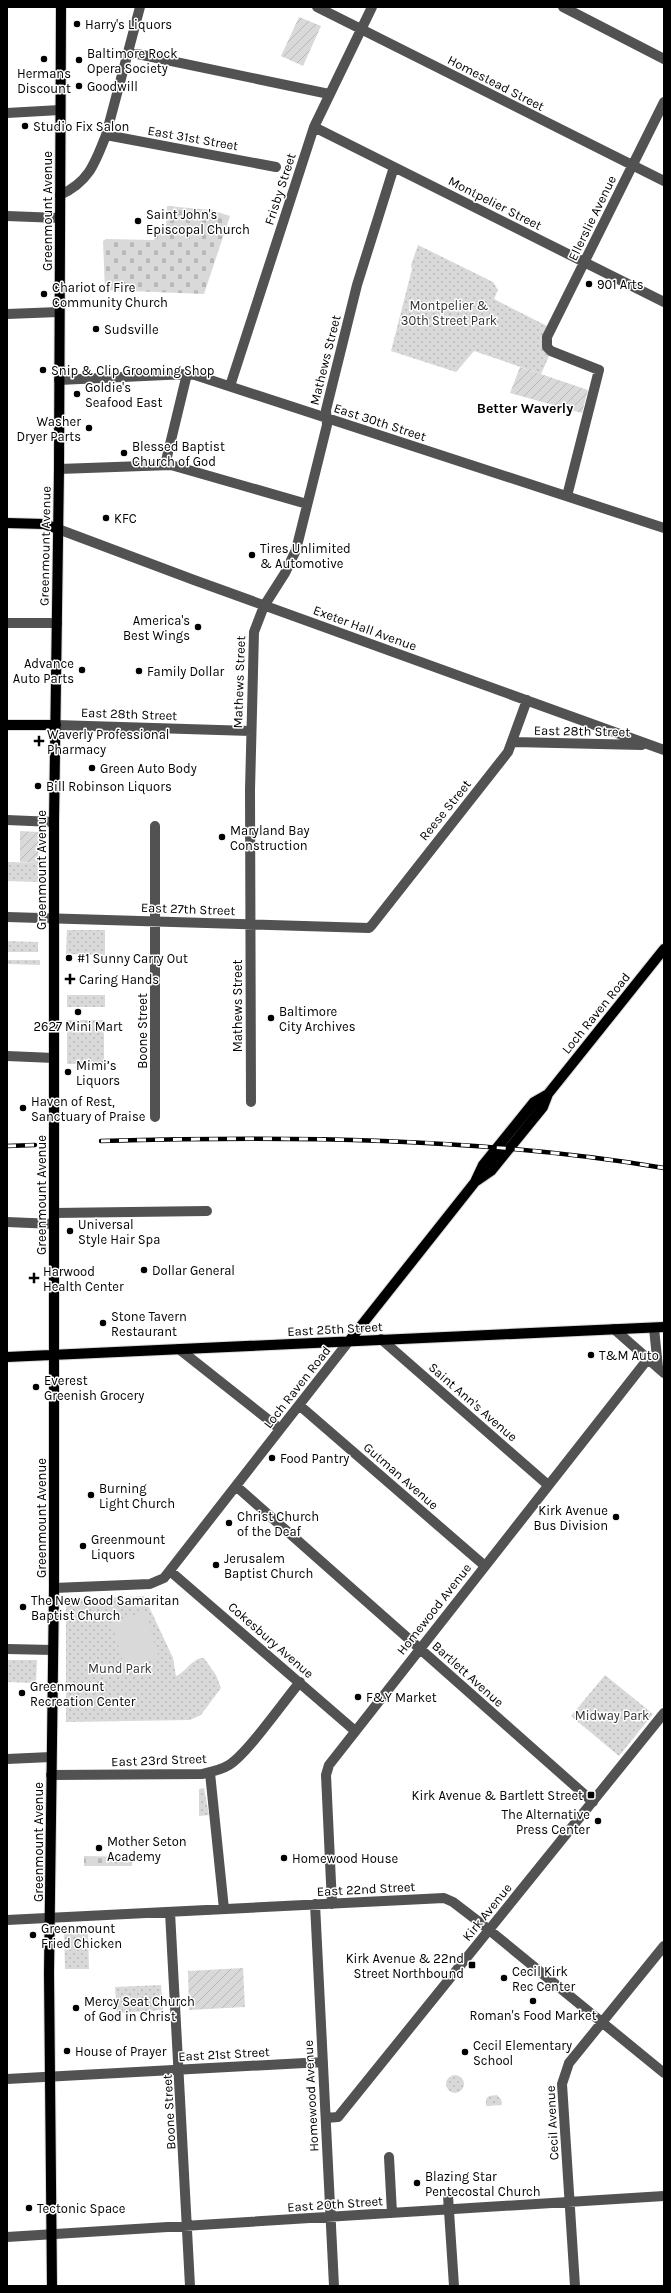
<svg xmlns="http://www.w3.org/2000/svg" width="671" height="2293" viewBox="0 0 671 2293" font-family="Karla,sans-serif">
<defs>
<pattern id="grass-dots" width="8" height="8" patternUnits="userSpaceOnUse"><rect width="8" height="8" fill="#d9d9d9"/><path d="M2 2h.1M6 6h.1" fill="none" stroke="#b8b8b8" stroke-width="1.8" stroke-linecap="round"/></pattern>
<pattern id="cemetery-stones" width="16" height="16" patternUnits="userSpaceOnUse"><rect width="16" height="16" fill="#d9d9d9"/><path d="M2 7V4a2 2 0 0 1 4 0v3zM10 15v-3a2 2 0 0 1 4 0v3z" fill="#b8b8b8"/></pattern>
<pattern id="garden-furrows" width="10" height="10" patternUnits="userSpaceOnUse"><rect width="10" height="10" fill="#d9d9d9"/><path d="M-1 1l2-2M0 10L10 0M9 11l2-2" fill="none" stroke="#b8b8b8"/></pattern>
</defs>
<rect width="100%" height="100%" fill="#fff"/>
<path fill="url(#grass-dots)" d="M 418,245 L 493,282 L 498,290 L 494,299 L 547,326 C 541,338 538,345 550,354 L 541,374 L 474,351 L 456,372 L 391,351 L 412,269 L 411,265 Z
M 7,862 L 38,863 L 38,882 L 7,881 Z
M 67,930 L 105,930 L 105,955 L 66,954 Z
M 7,941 L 38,942 L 38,952 L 7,952 Z
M 7,960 L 40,960 L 40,965 L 7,964 Z
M 67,995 L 105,995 L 105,1007 L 67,1007 Z
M 67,1020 L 104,1020 L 104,1064 L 67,1064 Z
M 144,1596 L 173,1658 L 176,1676 C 186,1672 193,1657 204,1658 L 216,1675 L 221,1688 L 201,1715 L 190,1720 L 66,1722 L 66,1600 Z
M 7,1660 L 37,1660 L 36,1683 L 7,1682 Z
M 605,1675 L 653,1714 L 619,1756 L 571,1716 Z
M 204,1788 L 209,1815 L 199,1816 L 199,1789 Z
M 64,1929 L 88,1929 L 89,1969 L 65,1969 Z
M 161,1985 L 163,2010 L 117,2013 L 115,1987 Z
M446 2084a9 9 0 1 1 18 0a9 9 0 1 1-18 0Z
M 497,2095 L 501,2099 L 502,2105 L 486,2106 L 486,2099 L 489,2096 Z"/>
<path fill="url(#cemetery-stones)" d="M 167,206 L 212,210 L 230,216 L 204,294 L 105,290 L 103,241 L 106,239 L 154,240 L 154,235 L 160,235 L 161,228 L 166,228 Z
M 84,1856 L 133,1857 L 132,1866 L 84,1866 Z"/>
<path fill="url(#garden-furrows)" d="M 299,17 L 321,26 L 303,66 L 281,56 Z
M 520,367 L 588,390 L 582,413 L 510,393 Z
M 20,831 L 39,832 L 38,863 L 20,862 Z
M 243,1968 L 245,2007 L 189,2010 L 188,1971 Z"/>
<path fill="#d9d9d9" d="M 145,1612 L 159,1658 L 125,1668 L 111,1622 Z"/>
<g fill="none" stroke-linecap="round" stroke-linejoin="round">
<defs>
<path id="major" d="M 7,523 L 44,524 L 58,529
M 7,725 L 56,725
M 475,1182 L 491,1171 L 543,1107 L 548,1094 L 664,949
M 349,1341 L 475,1182 L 483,1165 L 534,1102 L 548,1094
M 7,1357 L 664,1327
M 52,2286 L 49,1973 L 54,1588 L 54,822 L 59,469 L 61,7"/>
</defs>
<use href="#major" stroke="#dbdbdb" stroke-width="12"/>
<path stroke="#525252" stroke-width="10" d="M 317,7 L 664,181
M 563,7 L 664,59
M 128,52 L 329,94
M 7,113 L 60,110
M 314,127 L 664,302
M 106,135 L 276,167
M 60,195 C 89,182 95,163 106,135 L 140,7
M 7,216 L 59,218
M 7,314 L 59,312
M 59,380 L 187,374 L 195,375 L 664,528
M 230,386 L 314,127 L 372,7
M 165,465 L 187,374
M 59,469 L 171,465 L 307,504
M 567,496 L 599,370 L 551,351 L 547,347 L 547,337 L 664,102
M 58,529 L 194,580 L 664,750
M 7,623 L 57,623
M 56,725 L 251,731
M 514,742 L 642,745
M 7,820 L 54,822
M 155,826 L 155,1117
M 7,917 L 369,928 L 372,925 L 508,752 L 527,700
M 7,1056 L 54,1058
M 251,1102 L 250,790 L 254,632 L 264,606 L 285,573 L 296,550 L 327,425 L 326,410 L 357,285 L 394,167
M 54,1213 L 207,1211
M 7,1222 L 54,1224
M 654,1328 L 658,1368
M 614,1329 L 664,1373
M 381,1339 L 548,1485
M 179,1349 L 280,1429
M 299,1405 L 485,1566
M 236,1486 L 593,1802
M 170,1571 L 354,1730
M 54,1588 L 150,1584 L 164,1578 L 349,1341
M 7,1649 L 53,1650
M 7,1759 L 51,1757
M 210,1773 L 224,1909
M 51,1775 L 202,1774 C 211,1772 221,1770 229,1765 C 248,1753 283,1702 300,1682
M 315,1904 L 334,2286
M 332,1904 L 326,1775 L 329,1765 L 647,1360
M 170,1912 L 190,2286
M 7,1920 L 444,1898 L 453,1902 L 483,1925 L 664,2073
M 7,2079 L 323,2062
M 326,2118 L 338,2117 L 664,1713
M 389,2157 L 392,2213
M 448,2196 L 454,2286
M 7,2237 L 664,2196
M 575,2286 L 562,2084 L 569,2063 L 664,1946"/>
<use href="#major" stroke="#000" stroke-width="10"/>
<defs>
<path id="rail" d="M 101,1141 C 289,1136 478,1137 664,1168
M 7,1146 L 35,1145"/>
</defs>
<use href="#rail" stroke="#000" stroke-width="4.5"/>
<use href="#rail" stroke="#fff" stroke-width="3" stroke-dasharray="9" stroke-linecap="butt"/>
</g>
<g fill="#000" stroke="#fff" stroke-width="1.5">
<circle cx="77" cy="24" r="4"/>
<circle cx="44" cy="59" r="4"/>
<circle cx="79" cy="60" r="4"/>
<circle cx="79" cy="86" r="4"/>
<circle cx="25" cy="126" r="4"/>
<circle cx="138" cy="221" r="4"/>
<circle cx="589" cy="284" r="4"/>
<circle cx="44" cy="294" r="4"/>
<circle cx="96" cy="329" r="4"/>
<circle cx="43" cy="370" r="4"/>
<circle cx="77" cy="394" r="4"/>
<circle cx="89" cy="428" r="4"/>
<circle cx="124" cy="453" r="4"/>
<circle cx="106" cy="518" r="4"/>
<circle cx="252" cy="555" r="4"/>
<circle cx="198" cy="627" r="4"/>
<circle cx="82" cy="670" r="4"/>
<circle cx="139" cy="671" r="4"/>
<path d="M37 735h4v4h4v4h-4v4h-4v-4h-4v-4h4z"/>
<circle cx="92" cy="768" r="4"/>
<circle cx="38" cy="786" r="4"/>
<circle cx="222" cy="837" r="4"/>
<circle cx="69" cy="958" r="4"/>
<path d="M68 973h4v4h4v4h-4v4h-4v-4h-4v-4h4z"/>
<circle cx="78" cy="1012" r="4"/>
<circle cx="271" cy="1018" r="4"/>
<circle cx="68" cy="1072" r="4"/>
<circle cx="23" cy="1108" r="4"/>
<circle cx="70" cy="1231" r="4"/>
<circle cx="144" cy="1270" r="4"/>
<path d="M32 1272h4v4h4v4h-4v4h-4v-4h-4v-4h4z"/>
<circle cx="103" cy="1323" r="4"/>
<circle cx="591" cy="1355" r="4"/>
<circle cx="36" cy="1387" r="4"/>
<circle cx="272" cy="1458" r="4"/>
<circle cx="91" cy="1495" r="4"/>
<circle cx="616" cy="1517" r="4"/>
<circle cx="229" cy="1523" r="4"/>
<circle cx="83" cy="1546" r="4"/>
<circle cx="216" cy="1565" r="4"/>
<circle cx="23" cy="1607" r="4"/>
<circle cx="22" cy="1693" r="4"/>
<circle cx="358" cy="1697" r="4"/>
<rect x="587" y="1791" width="8" height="8" rx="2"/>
<circle cx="598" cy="1821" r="4"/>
<circle cx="99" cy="1848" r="4"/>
<circle cx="284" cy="1858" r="4"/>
<circle cx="33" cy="1935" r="4"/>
<rect x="468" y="1961" width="8" height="8" rx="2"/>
<circle cx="504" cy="1978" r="4"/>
<circle cx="533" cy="2001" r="4"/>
<circle cx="76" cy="2008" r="4"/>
<circle cx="67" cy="2051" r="4"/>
<circle cx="465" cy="2052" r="4"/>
<circle cx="417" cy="2183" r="4"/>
<circle cx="29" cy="2208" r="4"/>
</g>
<g text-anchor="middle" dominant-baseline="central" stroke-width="3" stroke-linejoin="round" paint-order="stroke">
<g font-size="13" fill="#000" stroke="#fff" text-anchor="start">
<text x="85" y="24">Harry's Liquors</text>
<text x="87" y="53">Baltimore Rock<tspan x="87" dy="15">Opera Society</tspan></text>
<text x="44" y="73" text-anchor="middle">Hermans<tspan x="44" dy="15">Discount</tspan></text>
<text x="87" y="86">Goodwill</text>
<text x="33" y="126">Studio Fix Salon</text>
<text x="146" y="214">Saint John's<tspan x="146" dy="15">Episcopal Church</tspan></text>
<text x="597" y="284">901 Arts</text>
<text x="52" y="287">Chariot of Fire<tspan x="52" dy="15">Community Church</tspan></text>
<text x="104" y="329">Sudsville</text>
<text x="51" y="370">Snip &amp; Clip Grooming Shop</text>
<text x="85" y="387">Goldie's<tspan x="85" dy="15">Seafood East</tspan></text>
<text x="81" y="421" text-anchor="end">Washer<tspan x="81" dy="15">Dryer Parts</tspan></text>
<text x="132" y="446">Blessed Baptist<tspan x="132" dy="15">Church of God</tspan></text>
<text x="114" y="518">KFC</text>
<text x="260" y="548">Tires Unlimited<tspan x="260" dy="15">&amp; Automotive</tspan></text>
<text x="190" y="620" text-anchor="end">America's<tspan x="190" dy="15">Best Wings</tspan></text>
<text x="74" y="663" text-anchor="end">Advance<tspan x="74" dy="15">Auto Parts</tspan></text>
<text x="147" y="671">Family Dollar</text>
<text x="47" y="734">Waverly Professional<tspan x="47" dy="15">Pharmacy</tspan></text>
<text x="100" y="768">Green Auto Body</text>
<text x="46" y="786">Bill Robinson Liquors</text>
<text x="230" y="830">Maryland Bay<tspan x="230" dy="15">Construction</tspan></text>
<text x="77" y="958">#1 Sunny Carry Out</text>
<text x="79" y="979">Caring Hands</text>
<text x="279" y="1011">Baltimore<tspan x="279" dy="15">City Archives</tspan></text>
<text x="78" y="1026" text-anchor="middle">2627 Mini Mart</text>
<text x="76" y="1065">Mimi’s<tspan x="76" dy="15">Liquors</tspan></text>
<text x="31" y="1101">Haven of Rest,<tspan x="31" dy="15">Sanctuary of Praise</tspan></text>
<text x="78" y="1224">Universal<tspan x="78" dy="15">Style Hair Spa</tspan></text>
<text x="152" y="1270">Dollar General</text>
<text x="43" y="1271">Harwood<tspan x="43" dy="15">Health Center</tspan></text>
<text x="111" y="1316">Stone Tavern<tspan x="111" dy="15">Restaurant</tspan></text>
<text x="599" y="1355">T&amp;M Auto</text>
<text x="44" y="1380">Everest<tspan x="44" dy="15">Greenish Grocery</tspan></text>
<text x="280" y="1458">Food Pantry</text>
<text x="99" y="1488">Burning<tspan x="99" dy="15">Light Church</tspan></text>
<text x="608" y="1510" text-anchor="end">Kirk Avenue<tspan x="608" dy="15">Bus Division</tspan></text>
<text x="237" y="1516">Christ Church<tspan x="237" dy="15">of the Deaf</tspan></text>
<text x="91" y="1539">Greenmount<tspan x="91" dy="15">Liquors</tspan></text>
<text x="224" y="1558">Jerusalem<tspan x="224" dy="15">Baptist Church</tspan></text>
<text x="31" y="1600">The New Good Samaritan<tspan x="31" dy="15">Baptist Church</tspan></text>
<text x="30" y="1686">Greenmount<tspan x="30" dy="15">Recreation Center</tspan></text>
<text x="366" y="1697">F&amp;Y Market</text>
<text x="583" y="1795" text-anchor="end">Kirk Avenue &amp; Bartlett Street</text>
<text x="590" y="1814" text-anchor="end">The Alternative<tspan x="590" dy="15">Press Center</tspan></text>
<text x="107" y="1841">Mother Seton<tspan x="107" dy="15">Academy</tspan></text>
<text x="292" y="1858">Homewood House</text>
<text x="41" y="1928">Greenmount<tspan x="41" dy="15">Fried Chicken</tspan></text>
<text x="464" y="1958" text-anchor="end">Kirk Avenue &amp; 22nd<tspan x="464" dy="15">Street Northbound</tspan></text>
<text x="512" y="1971">Cecil Kirk<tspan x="512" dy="15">Rec Center</tspan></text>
<text x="84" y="2001">Mercy Seat Church<tspan x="84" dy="15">of God in Christ</tspan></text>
<text x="533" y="2015" text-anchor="middle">Roman's Food Market</text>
<text x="473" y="2045">Cecil Elementary<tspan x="473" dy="15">School</tspan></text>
<text x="75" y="2051">House of Prayer</text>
<text x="425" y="2176">Blazing Star<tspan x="425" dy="15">Pentecostal Church</tspan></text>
<text x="37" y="2208">Tectonic Space</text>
</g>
<g font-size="13" fill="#000" stroke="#fff">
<text transform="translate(496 83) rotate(27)">Homestead Street</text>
<text transform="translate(193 138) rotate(10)">East 31st Street</text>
<text transform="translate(280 189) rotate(-72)">Frisby Street</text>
<text transform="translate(495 203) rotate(27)">Montpelier Street</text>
<text transform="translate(47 211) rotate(-90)">Greenmount Avenue</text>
<text transform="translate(592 218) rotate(-64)">Ellerslie Avenue</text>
<text transform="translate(325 360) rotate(-76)">Mathews Street</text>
<text transform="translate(380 422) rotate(18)">East 30th Street</text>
<text transform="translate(45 546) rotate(-89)">Greenmount Avenue</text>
<text transform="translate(365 628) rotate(20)">Exeter Hall Avenue</text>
<text transform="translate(239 682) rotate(-88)">Mathews Street</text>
<text transform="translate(129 714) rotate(2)">East 28th Street</text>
<text transform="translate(582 731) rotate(1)">East 28th Street</text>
<text transform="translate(445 810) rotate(-51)">Reese Street</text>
<text transform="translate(41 870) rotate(-90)">Greenmount Avenue</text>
<text transform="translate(188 909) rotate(2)">East 27th Street</text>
<text transform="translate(237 1006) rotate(-90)">Mathews Street</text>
<text transform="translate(596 1013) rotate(-51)">Loch Raven Road</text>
<text transform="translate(142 1031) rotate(-90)">Boone Street</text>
<text transform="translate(41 1195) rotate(-90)">Greenmount Avenue</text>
<text transform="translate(335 1329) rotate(-3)">East 25th Street</text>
<text transform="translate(297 1387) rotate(-52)">Loch Raven Road</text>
<text transform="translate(473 1402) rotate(41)">Saint Ann's Avenue</text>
<text transform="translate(401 1476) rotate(41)">Gutman Avenue</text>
<text transform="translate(41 1518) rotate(-90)">Greenmount Avenue</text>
<text transform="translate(434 1609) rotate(-52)">Homewood Avenue</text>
<text transform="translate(271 1640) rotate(41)">Cokesbury Avenue</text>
<text transform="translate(468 1674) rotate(42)">Bartlett Avenue</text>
<text transform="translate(159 1760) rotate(-2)">East 23rd Street</text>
<text transform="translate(38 1842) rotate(-90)">Greenmount Avenue</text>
<text transform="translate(366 1889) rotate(-3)">East 22nd Street</text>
<text transform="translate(487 1912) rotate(-51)">Kirk Avenue</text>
<text transform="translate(224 2054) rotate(-3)">East 21st Street</text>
<text transform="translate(311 2096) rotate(-93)">Homewood Avenue</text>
<text transform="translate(169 2112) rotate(-93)">Boone Street</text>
<text transform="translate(552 2123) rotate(-93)">Cecil Avenue</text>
<text transform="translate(335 2204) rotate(-4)">East 20th Street</text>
</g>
<g font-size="13" fill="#303030" stroke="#fff">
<text x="449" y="305">Montpelier &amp;<tspan x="449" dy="15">30th Street Park</tspan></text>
<text x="120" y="1668">Mund Park</text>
<text x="612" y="1715">Midway Park</text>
</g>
<g font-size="14" font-weight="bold" fill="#000" stroke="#fff">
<text x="525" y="408">Better Waverly</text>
</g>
</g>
<rect width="671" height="2293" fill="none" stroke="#000000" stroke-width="16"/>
</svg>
